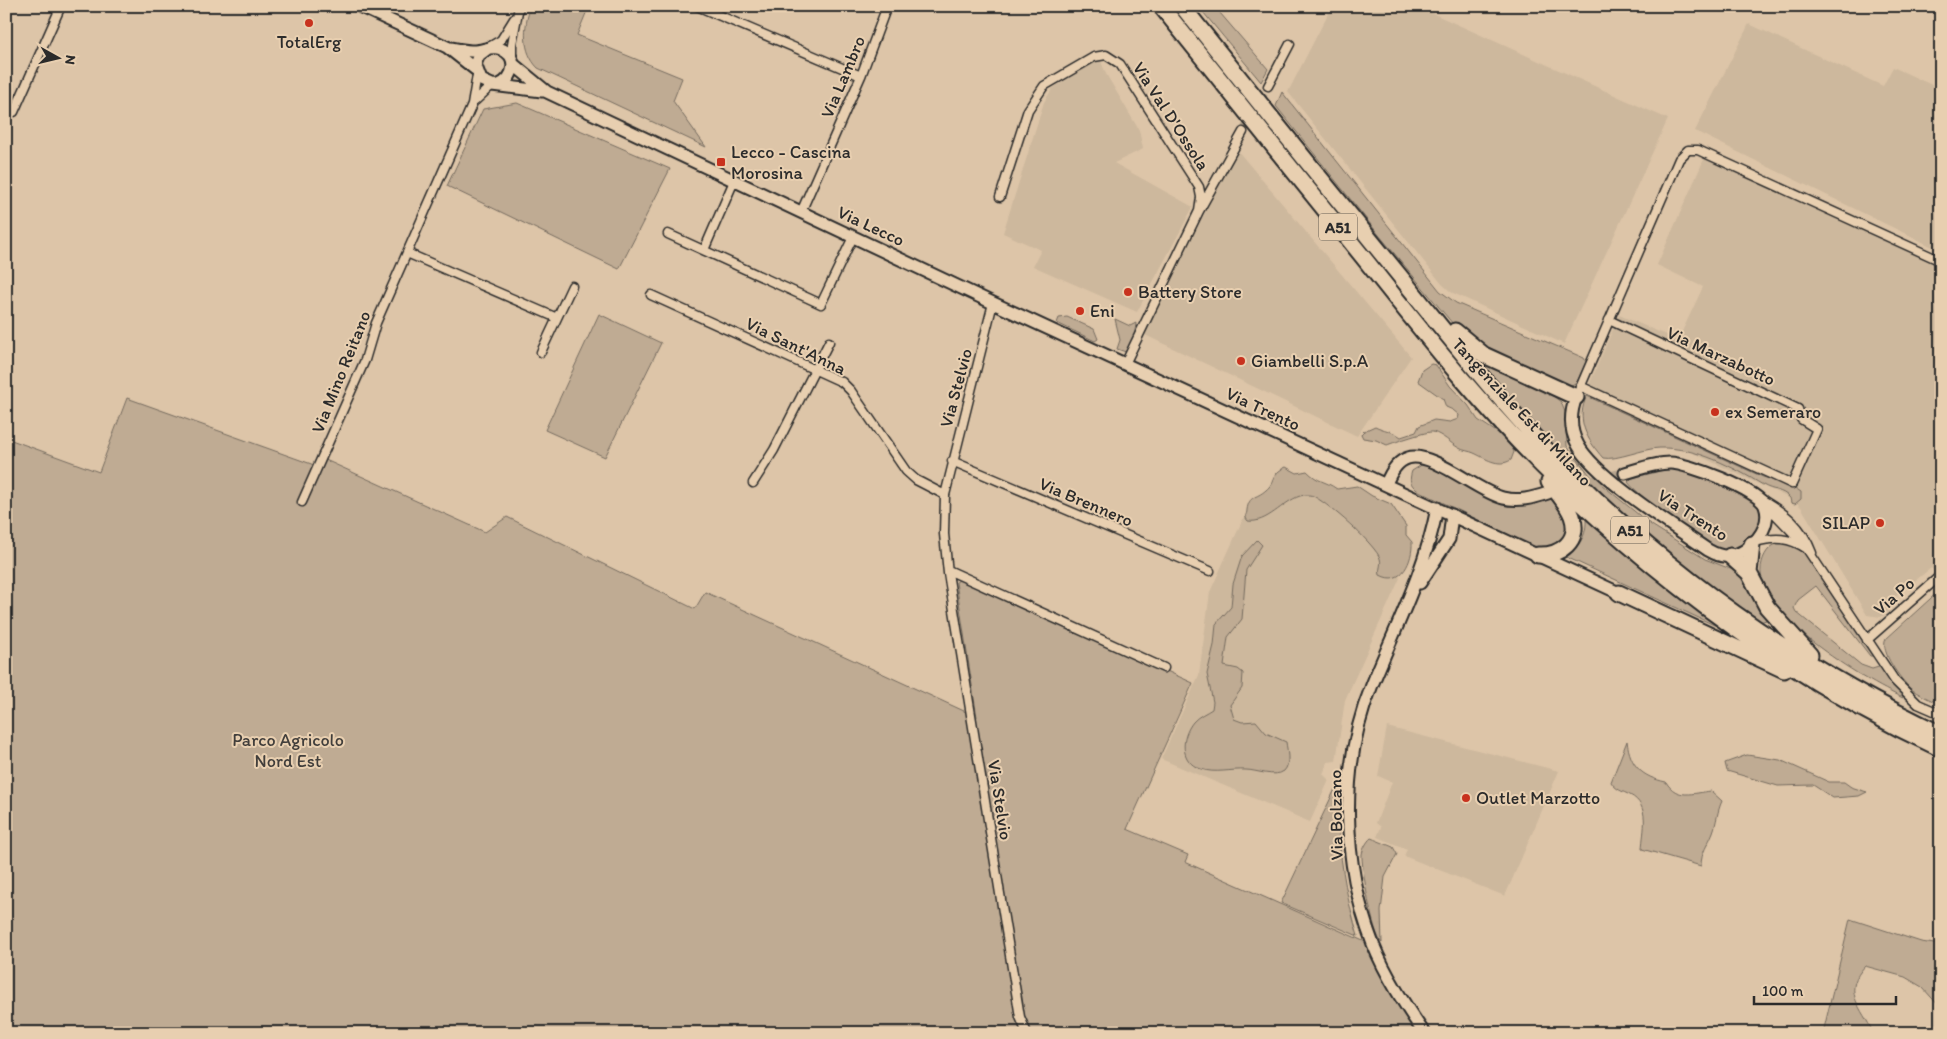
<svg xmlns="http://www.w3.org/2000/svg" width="1947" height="1039" viewBox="0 0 1947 1039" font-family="Itim,sans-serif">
<rect width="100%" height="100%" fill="#ddc5a8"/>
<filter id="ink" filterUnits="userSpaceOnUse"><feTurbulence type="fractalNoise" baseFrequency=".02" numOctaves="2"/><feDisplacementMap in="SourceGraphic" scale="10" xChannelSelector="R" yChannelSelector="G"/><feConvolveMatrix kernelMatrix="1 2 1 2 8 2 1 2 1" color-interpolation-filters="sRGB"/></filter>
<g filter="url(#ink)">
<path fill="#cdb89d" d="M 1332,6 L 1416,6 L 1668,119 L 1564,344 L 1451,292 L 1442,284 L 1288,92 Z
M 1749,24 L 1883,86 L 1893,67 L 1936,87 L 1935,96 L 1941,99 L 1941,251 L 1695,131 Z
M 1100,59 L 1106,74 L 1139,130 L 1143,149 L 1114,163 L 1193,207 L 1137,312 L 1033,266 L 1041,250 L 1003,233 L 1044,102 L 1053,88 Z
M 1237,150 L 1411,357 L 1357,436 L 1143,334 Z
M 1705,157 L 1941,264 L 1941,560 L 1934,571 L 1931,568 L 1886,604 L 1891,610 L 1881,617 L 1867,615 L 1801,507 L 1795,501 L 1589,404 L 1583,399 L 1619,315 L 1678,340 L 1703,287 L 1657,265 Z
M 1304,489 L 1364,525 L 1400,578 L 1345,700 L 1336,761 L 1328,762 L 1323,774 L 1329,780 L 1310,822 L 1161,759 L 1199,675 L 1210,592 L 1243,519 Z
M 1387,727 L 1559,771 L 1505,896 L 1404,856 L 1407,849 L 1377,837 L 1381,827 L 1376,823 L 1392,782 L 1378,776 Z"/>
<path fill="#bfab93" stroke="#756b5f" d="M 531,6 L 589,6 L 577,35 L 682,78 L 673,101 L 706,147 L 538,68 C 522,52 523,27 531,6 Z
M 1198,6 L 1214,6 L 1268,69 L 1261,82 Z
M 1282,92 L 1440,291 L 1456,303 L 1584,358 L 1586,362 L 1577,382 L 1566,388 L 1486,351 L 1458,330 L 1379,235 L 1276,106 Z
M 517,103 L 670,169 L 619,269 L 447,186 L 483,109 Z
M 599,314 L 661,343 L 605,457 L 545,430 Z
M 1067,317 L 1094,329 L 1098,339 L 1095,341 L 1057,323 L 1059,318 Z
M 1115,319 L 1130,326 L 1136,323 L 1134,340 L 1126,352 L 1117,349 L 1120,340 Z
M 1471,357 L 1553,396 L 1561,402 L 1565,412 L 1567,446 L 1590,475 L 1650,524 L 1705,559 L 1741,573 L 1766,620 L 1757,623 L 1606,504 Z
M 1431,364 L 1436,365 L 1450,386 L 1468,405 L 1478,420 L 1509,440 L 1514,452 L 1511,460 C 1498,468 1485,458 1474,453 C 1470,451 1464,451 1459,448 C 1450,443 1443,435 1433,432 C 1427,431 1395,442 1387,445 L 1376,440 L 1363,438 L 1361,434 L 1364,431 L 1375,426 C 1383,430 1393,431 1401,437 L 1416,432 L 1419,426 L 1434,420 L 1450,422 L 1458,419 L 1459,415 L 1453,410 L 1446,407 L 1443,399 L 1418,381 L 1422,370 Z
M 1587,396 L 1763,477 L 1792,486 L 1801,492 L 1801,499 L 1795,504 L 1791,503 L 1790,498 C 1782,489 1773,491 1763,485 C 1733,467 1696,447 1660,448 C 1644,448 1616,461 1603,458 C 1587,440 1575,419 1587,396 Z
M 127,398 L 317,466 L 321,458 L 485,532 L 507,517 L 695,609 L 705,592 L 977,717 L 956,582 L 963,578 L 1193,683 L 1127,829 L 1188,855 L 1185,862 L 1370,944 L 1418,1033 L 6,1033 L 6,438 L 99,472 Z
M 1423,464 L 1496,500 L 1523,505 L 1556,497 L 1572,524 L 1561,547 L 1536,548 L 1417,490 C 1410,484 1409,480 1412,471 Z
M 1286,467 L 1297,473 L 1307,471 C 1319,483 1324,480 1337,489 L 1357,486 L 1372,496 L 1391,504 L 1406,526 L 1406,535 L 1412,542 C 1413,560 1402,587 1380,575 C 1378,568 1383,564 1379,556 C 1369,539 1332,507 1315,497 C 1311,494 1304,495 1300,496 C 1282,502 1267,524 1248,521 C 1243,515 1247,516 1247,510 C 1249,495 1256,499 1266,490 C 1276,482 1270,474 1286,467 Z
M 1672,468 L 1691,472 L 1757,502 C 1763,514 1762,522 1754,534 C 1747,544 1735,553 1721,551 C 1707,548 1637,495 1628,482 L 1632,478 Z
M 1586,517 L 1630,556 L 1725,630 L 1564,556 C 1580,547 1587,536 1586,517 Z
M 1257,540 L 1262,545 L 1246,570 L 1242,619 L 1228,637 L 1224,666 L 1238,669 L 1243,673 L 1242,688 L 1230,705 L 1234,719 L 1242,722 L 1256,721 L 1266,733 L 1286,742 C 1287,750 1291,764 1284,771 C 1275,778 1256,770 1246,770 C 1231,769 1215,774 1201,769 C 1179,762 1181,737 1193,722 C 1198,716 1206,713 1212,709 L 1213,702 L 1207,674 L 1214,645 L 1216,624 L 1231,607 L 1233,584 L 1242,556 Z
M 1782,542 L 1800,547 L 1810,559 L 1876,656 L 1870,656 L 1816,586 L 1798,600 L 1794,608 L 1796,612 L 1861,665 L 1872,669 L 1882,666 L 1903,694 L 1903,698 C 1865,681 1748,612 1762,562 C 1765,551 1772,544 1782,542 Z
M 1941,589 L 1941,691 L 1935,702 C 1927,698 1918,694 1911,689 C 1901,680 1879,651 1886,639 Z
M 1627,741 C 1630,766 1642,777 1666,782 C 1677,800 1693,793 1711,791 L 1722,801 C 1717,812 1717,821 1713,832 C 1708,845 1701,852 1701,866 L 1642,849 C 1643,830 1651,806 1630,795 C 1622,791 1616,790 1611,782 Z
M 1747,755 L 1780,760 L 1829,782 L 1844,782 L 1851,787 L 1867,792 L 1859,796 L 1833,798 L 1813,785 L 1778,786 L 1727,771 L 1725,763 Z
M 1335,789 L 1340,791 C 1342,805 1338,819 1339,834 C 1341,868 1348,903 1358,936 L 1281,903 Z
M 1371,838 L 1393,847 L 1397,854 L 1385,877 L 1381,911 L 1382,943 C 1373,936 1361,866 1362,854 C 1363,849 1367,841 1371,838 Z
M 1850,919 L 1921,942 L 1941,945 L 1941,1008 L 1922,987 L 1905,977 L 1865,966 C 1843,990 1858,1004 1871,1028 L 1868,1033 L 1823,1033 Z"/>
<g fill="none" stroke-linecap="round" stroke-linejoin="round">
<path stroke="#b9a68f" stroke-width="8" stroke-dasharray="8 4" stroke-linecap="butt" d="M 1243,132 L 1268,86"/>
<path stroke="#b9a68f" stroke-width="11" stroke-dasharray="11 5.5" stroke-linecap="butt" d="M 1576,486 L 1625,473"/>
<defs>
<path id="street" d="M 697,6 L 861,76
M 489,47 L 501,40 L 514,19
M 512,59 L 512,44 L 519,6
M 1268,86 L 1290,44
M 475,101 L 492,85
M 6,109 L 14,112 L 61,6
M 1000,197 L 1028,110 L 1044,86 L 1094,57 L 1106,55 L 1120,64 L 1199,187 L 1201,197 L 1199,211
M 801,212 L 861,76 L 887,6
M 668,234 L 821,304 L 853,237
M 704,250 L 734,181
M 407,253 L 557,318
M 651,295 L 842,382 L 851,391 L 906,471 L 916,480 L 945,495
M 993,303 L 945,495 L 944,534 L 948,573 L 1020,1017 L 1027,1033
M 541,352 L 572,286
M 1125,364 L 1199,211 L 1243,132
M 1580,386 L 1792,484 L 1817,429 L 1801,419 L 1798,409 L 1609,320
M 1576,397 L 1679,159 L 1688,150 L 1698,150 L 1941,261
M 952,461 L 1210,571
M 753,483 L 774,450 L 829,342
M 1761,499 C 1785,513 1802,526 1812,553
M 302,502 L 365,360 L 376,323 L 472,105 L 477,75
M 1767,514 L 1774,513 L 1802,542
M 1755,542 C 1775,537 1789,537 1807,549 L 1895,681 L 1918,704 L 1941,714
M 948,570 L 1164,668
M 1867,640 L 1941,575"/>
<path id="secondary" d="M 359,6 L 447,47 L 475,69
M 451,48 C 458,49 466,51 474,51 C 483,51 492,45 501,49 C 519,56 515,78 499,85
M 487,49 L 479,55 L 475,64 L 481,80 L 492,85 L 542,91
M 513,64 L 547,92 L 993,303 L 1619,593
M 1576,397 C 1570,413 1569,429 1578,445 C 1596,478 1675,527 1708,550 C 1715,554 1721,557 1729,556 C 1750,554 1773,527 1765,506 C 1759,490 1687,463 1670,463 C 1655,463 1639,469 1625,473
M 1386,484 C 1390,474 1397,461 1408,458 C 1431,450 1478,492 1503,498 C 1518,502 1533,498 1548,493
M 1420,583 L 1449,539 L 1452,515
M 1424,1033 C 1405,1005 1386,976 1373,944 C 1342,864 1339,765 1372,685 C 1396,626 1425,571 1437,508"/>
<path id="highway" d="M 1161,6 C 1230,92 1298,177 1367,262 C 1428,339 1490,417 1561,484 C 1673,591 1800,683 1941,749
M 1182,6 C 1255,98 1329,189 1403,280 C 1458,348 1512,417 1574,478 C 1680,583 1806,670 1941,734
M 1455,331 L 1484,355 L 1576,397
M 1538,555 C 1560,556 1581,541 1572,516 C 1567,503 1557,493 1549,482
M 1730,556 L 1749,573 L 1767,607 L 1810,655
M 1749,573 L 1752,544
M 1619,593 L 1784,670"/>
</defs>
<use href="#street" stroke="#2b2b2b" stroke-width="11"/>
<use href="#secondary" stroke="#2b2b2b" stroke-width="15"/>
<use href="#highway" stroke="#2b2b2b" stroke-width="19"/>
<use href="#street" stroke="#e8cfb0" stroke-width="8"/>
<use href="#secondary" stroke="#e8cfb0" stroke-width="11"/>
<use href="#highway" stroke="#e8cfb0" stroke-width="15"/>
</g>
</g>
<g fill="#c8321e" stroke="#e8cfb0" stroke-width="2">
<circle cx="309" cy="23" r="5"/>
<rect x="716" y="157" width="10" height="10" rx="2.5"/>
<circle cx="1128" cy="292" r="5"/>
<circle cx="1080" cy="311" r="5"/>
<circle cx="1241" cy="361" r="5"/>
<circle cx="1715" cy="412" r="5"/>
<circle cx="1880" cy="523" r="5"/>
<circle cx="1466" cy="798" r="5"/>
</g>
<g text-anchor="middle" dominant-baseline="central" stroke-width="4" stroke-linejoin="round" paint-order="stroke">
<g fill="#e8cfb0" stroke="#645c53" stroke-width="1">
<rect x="1319" y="213.5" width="38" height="27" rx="4"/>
<rect x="1611" y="516.5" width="38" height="27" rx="4"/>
</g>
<g font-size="16" font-weight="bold" fill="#2b2b2b">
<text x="1338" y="227">A51</text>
<text x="1630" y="530">A51</text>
</g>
<g font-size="18" fill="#2b2b2b" stroke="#e8cfb0" text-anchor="start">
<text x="309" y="42" text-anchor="middle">TotalErg</text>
<text x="731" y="152">Lecco - Cascina<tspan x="731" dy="21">Morosina</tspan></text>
<text x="1138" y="292">Battery Store</text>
<text x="1090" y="311">Eni</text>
<text x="1251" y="361">Giambelli S.p.A</text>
<text x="1725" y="412">ex Semeraro</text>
<text x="1870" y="523" text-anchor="end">SILAP</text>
<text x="1476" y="798">Outlet Marzotto</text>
</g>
<g font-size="18" fill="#2b2b2b" stroke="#e8cfb0">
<text transform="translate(843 77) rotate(-67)">Via Lambro</text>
<text transform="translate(1171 116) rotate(57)">Via Val D'Ossola</text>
<text transform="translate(871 226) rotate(25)">Via Lecco</text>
<text transform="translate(796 346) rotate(26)">Via Sant'Anna</text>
<text transform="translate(1721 356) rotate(25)">Via Marzabotto</text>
<text transform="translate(341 372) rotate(-68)">Via Mino Reitano</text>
<text transform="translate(956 388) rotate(-75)">Via Stelvio</text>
<text transform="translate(1263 409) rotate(25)">Via Trento</text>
<text transform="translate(1522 412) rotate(47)">Tangenziale Est di Milano</text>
<text transform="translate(1086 502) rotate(23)">Via Brennero</text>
<text transform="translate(1693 515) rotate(33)">Via Trento</text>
<text transform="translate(1894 596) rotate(-41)">Via Po</text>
<text transform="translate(1000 800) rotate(81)">Via Stelvio</text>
<text transform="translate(1336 815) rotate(-91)">Via Bolzano</text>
</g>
<g font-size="18" fill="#413e3b" stroke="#e8cfb0">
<text x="288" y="740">Parco Agricolo<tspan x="288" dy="21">Nord Est</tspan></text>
</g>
</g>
<rect width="1947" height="1039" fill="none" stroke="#e8cfb0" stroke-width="25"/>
<rect x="12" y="12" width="1922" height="1014" fill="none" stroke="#2b2b2b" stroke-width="2" filter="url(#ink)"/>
<g transform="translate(58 58) rotate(98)" stroke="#e8cfb0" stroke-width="4" paint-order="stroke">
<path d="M0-4L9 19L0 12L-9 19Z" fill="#2b2b2b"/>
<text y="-8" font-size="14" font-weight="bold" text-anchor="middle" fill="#2b2b2b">N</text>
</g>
<path d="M1754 996v8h142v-8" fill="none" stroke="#2b2b2b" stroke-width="2.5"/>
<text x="1762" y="996" font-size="15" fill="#2b2b2b" stroke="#e8cfb0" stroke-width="4" paint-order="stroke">100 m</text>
</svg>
